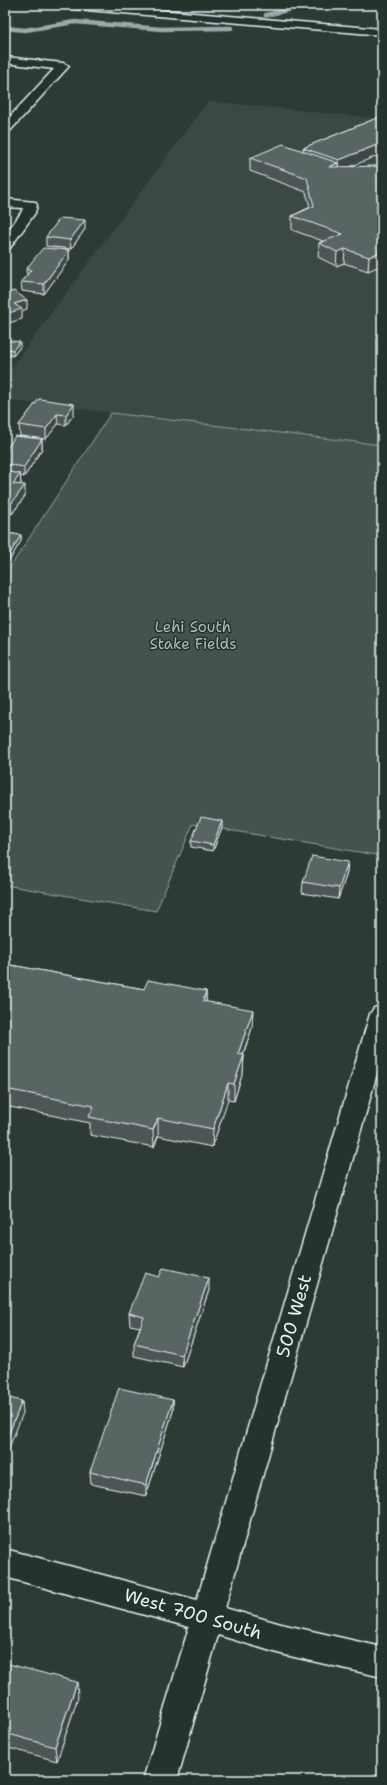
<svg xmlns="http://www.w3.org/2000/svg" width="387" height="1785" viewBox="0 0 387 1785" font-family="'Shantell Sans',sans-serif">
<rect width="100%" height="100%" fill="#2e3b35"/>
<filter id="ink" filterUnits="userSpaceOnUse"><feTurbulence type="fractalNoise" baseFrequency=".025" numOctaves="2"/><feDisplacementMap in="SourceGraphic" scale="8" xChannelSelector="R" yChannelSelector="G"/><feConvolveMatrix kernelMatrix="1 2 1 2 8 2 1 2 1" color-interpolation-filters="sRGB"/></filter>
<g filter="url(#ink)">
<path fill="#3b4843" d="M 208,101 L 382,119 L 382,445 L 5,400 L 5,376 Z"/>
<path fill="#45524e" stroke="#96a2a3" d="M 111,413 L 382,445 L 382,856 L 193,824 L 156,911 L 5,885 L 5,575 Z"/>
<g fill="none" stroke-linecap="round" stroke-linejoin="round">
<path stroke="#9da8a9" stroke-width="4.5" d="M 266,15 L 309,5
M 5,28 L 25,30 L 75,22 L 161,29 L 231,28"/>
<defs>
<path id="minor" d="M 5,57 L 63,63 L 69,66 L 9,132 L 5,133 L 5,122 L 54,69 L 5,63 Z
M 5,199 L 35,202 L 37,205 L 35,213 L 10,248 L 5,249 L 5,235 L 21,213 L 23,208 L 5,207 Z"/>
<path id="tertiary" d="M 382,1006 L 382,1056 L 225,1608 L 281,1624 L 382,1647 L 382,1677 L 281,1654 L 218,1635 L 177,1780 L 143,1780 L 189,1627 L 5,1577 L 5,1549 L 197,1600 L 370,1014 L 374,1008 Z"/>
<path id="secondary" d="M 58,5 L 101,5 L 382,29 L 382,35 L 63,8 Z"/>
</defs>
<use href="#minor" stroke="#e8f1f8" stroke-width="3"/>
<use href="#tertiary" stroke="#e8f1f8" stroke-width="3"/>
<use href="#secondary" stroke="#e8f1f8" stroke-width="3"/>
<use href="#minor" fill="#26332d" fill-rule="evenodd"/>
<use href="#tertiary" fill="#26332d" fill-rule="evenodd"/>
<use href="#secondary" fill="#26332d" fill-rule="evenodd"/>
</g>
<path fill="#4d5755" stroke="#e8f1f8" d="M 382,116 L 350,167 L 382,166 L 368,271 L 344,263 L 336,266 L 318,257 L 319,243 L 323,241 L 292,230 L 292,216 L 310,207 L 306,192 L 250,171 L 250,158 L 303,151 L 303,148 Z
M 85,229 L 71,249 L 46,246 L 46,237 Z
M 69,250 L 69,260 L 44,294 L 22,291 L 21,282 L 27,275 L 26,269 Z
M 5,340 L 20,347 L 13,356 L 5,355 Z
M 39,399 L 74,414 L 66,425 L 58,424 L 46,439 L 20,436 L 19,425 Z
M 42,439 L 42,449 L 24,477 L 20,476 L 21,484 L 20,485 L 25,496 L 12,514 L 5,513 L 5,452 Z
M 5,533 L 21,535 L 21,541 L 9,561 L 5,560 Z
M 222,827 L 213,851 L 191,847 L 191,841 Z
M 347,873 L 338,899 L 302,893 L 303,882 Z
M 5,964 L 144,989 L 206,991 L 206,1002 L 252,1028 L 243,1055 L 244,1055 L 243,1072 L 234,1101 L 228,1100 L 212,1147 L 158,1136 L 154,1147 L 90,1135 L 90,1123 L 5,1106 Z
M 209,1290 L 183,1367 L 134,1356 L 134,1344 L 140,1327 L 130,1325 L 129,1313 Z
M 173,1400 L 173,1411 L 146,1496 L 91,1484 L 90,1472 Z
M 5,1663 L 78,1697 L 57,1761 L 5,1747 Z"/>
<path fill="#3e4745" stroke="#e8f1f8" d="M 382,143 L 382,154 L 339,171 L 339,160 Z
M 338,163 L 338,176 L 329,167 Z
M 85,220 L 85,229 L 71,249 L 70,240 Z
M 345,249 L 344,263 L 336,266 L 337,252 Z
M 69,250 L 69,260 L 44,294 L 44,284 Z
M 382,251 L 382,265 L 368,271 L 369,257 Z
M 27,300 L 27,309 L 22,311 L 22,319 L 5,324 L 5,314 L 14,304 Z
M 20,342 L 20,347 L 13,356 L 13,350 Z
M 74,404 L 74,414 L 66,425 L 66,415 Z
M 57,414 L 58,424 L 46,439 L 46,429 Z
M 42,439 L 42,449 L 24,477 L 24,467 Z
M 20,474 L 21,484 L 14,494 L 13,484 Z
M 25,485 L 25,496 L 12,514 L 11,504 Z
M 6,515 L 7,525 L 5,528 L 5,517 Z
M 21,535 L 21,541 L 9,561 L 9,555 Z
M 222,821 L 222,827 L 213,851 L 213,845 Z
M 348,862 L 347,873 L 338,899 L 339,888 Z
M 206,991 L 206,1008 L 203,1001 Z
M 253,1010 L 252,1028 L 237,1071 L 238,1054 Z
M 244,1055 L 243,1072 L 234,1101 L 234,1084 Z
M 228,1083 L 228,1100 L 212,1147 L 213,1129 Z
M 158,1118 L 158,1136 L 154,1147 L 153,1130 Z
M 209,1278 L 209,1290 L 183,1367 L 182,1355 Z
M 173,1400 L 173,1411 L 146,1496 L 146,1485 Z
M 22,1401 L 23,1413 L 5,1458 L 5,1443 Z
M 77,1682 L 78,1697 L 57,1761 L 55,1747 Z"/>
<path fill="#596563" stroke="#e8f1f8" d="M 382,116 L 382,143 L 339,160 L 303,148 Z
M 283,144 L 338,163 L 329,167 L 382,166 L 382,251 L 369,257 L 345,249 L 337,252 L 319,243 L 343,234 L 292,216 L 314,206 L 307,178 L 250,158 Z
M 60,218 L 85,220 L 70,240 L 46,237 Z
M 43,248 L 69,250 L 44,284 L 21,282 L 31,270 L 26,269 Z
M 14,291 L 27,300 L 14,304 L 22,309 L 5,314 L 5,294 Z
M 5,340 L 20,342 L 13,350 L 5,349 Z
M 39,399 L 74,404 L 66,415 L 57,414 L 46,429 L 19,425 Z
M 15,436 L 42,439 L 24,467 L 5,464 L 5,452 Z
M 5,471 L 20,474 L 13,484 L 25,485 L 11,504 L 5,503 Z
M 5,533 L 21,535 L 9,555 L 5,554 Z
M 201,817 L 222,821 L 213,845 L 191,841 Z
M 312,856 L 348,862 L 339,888 L 303,882 Z
M 5,964 L 144,989 L 148,980 L 206,991 L 203,1001 L 253,1010 L 238,1054 L 244,1055 L 234,1084 L 228,1083 L 213,1129 L 158,1118 L 153,1130 L 89,1117 L 94,1106 L 5,1089 Z
M 163,1268 L 209,1278 L 182,1355 L 134,1344 L 144,1317 L 129,1313 L 145,1273 L 159,1277 Z
M 119,1388 L 173,1400 L 146,1485 L 90,1472 Z
M 5,1397 L 22,1401 L 5,1443 Z
M 5,1663 L 77,1682 L 55,1747 L 5,1733 Z"/>
</g>
<g text-anchor="middle" dominant-baseline="central" stroke-width="3" stroke-linejoin="round" paint-order="stroke">
<g font-size="15" fill="#afb9bc" stroke="#26332d">
<text x="193" y="627">Lehi South<tspan x="193" dy="17">Stake Fields</tspan></text>
</g>
<g font-size="18" fill="#e8f1f8" stroke="#26332d">
<text transform="translate(294 1316) rotate(-74)">500 West</text>
<text transform="translate(193 1614) rotate(16)">West 700 South</text>
</g>
</g>
<rect width="387" height="1785" fill="none" stroke="#26332d" stroke-width="20"/>
<rect x="10" y="10" width="367" height="1765" fill="none" stroke="#e8f1f8" stroke-width="1.5" filter="url(#ink)"/>
</svg>
